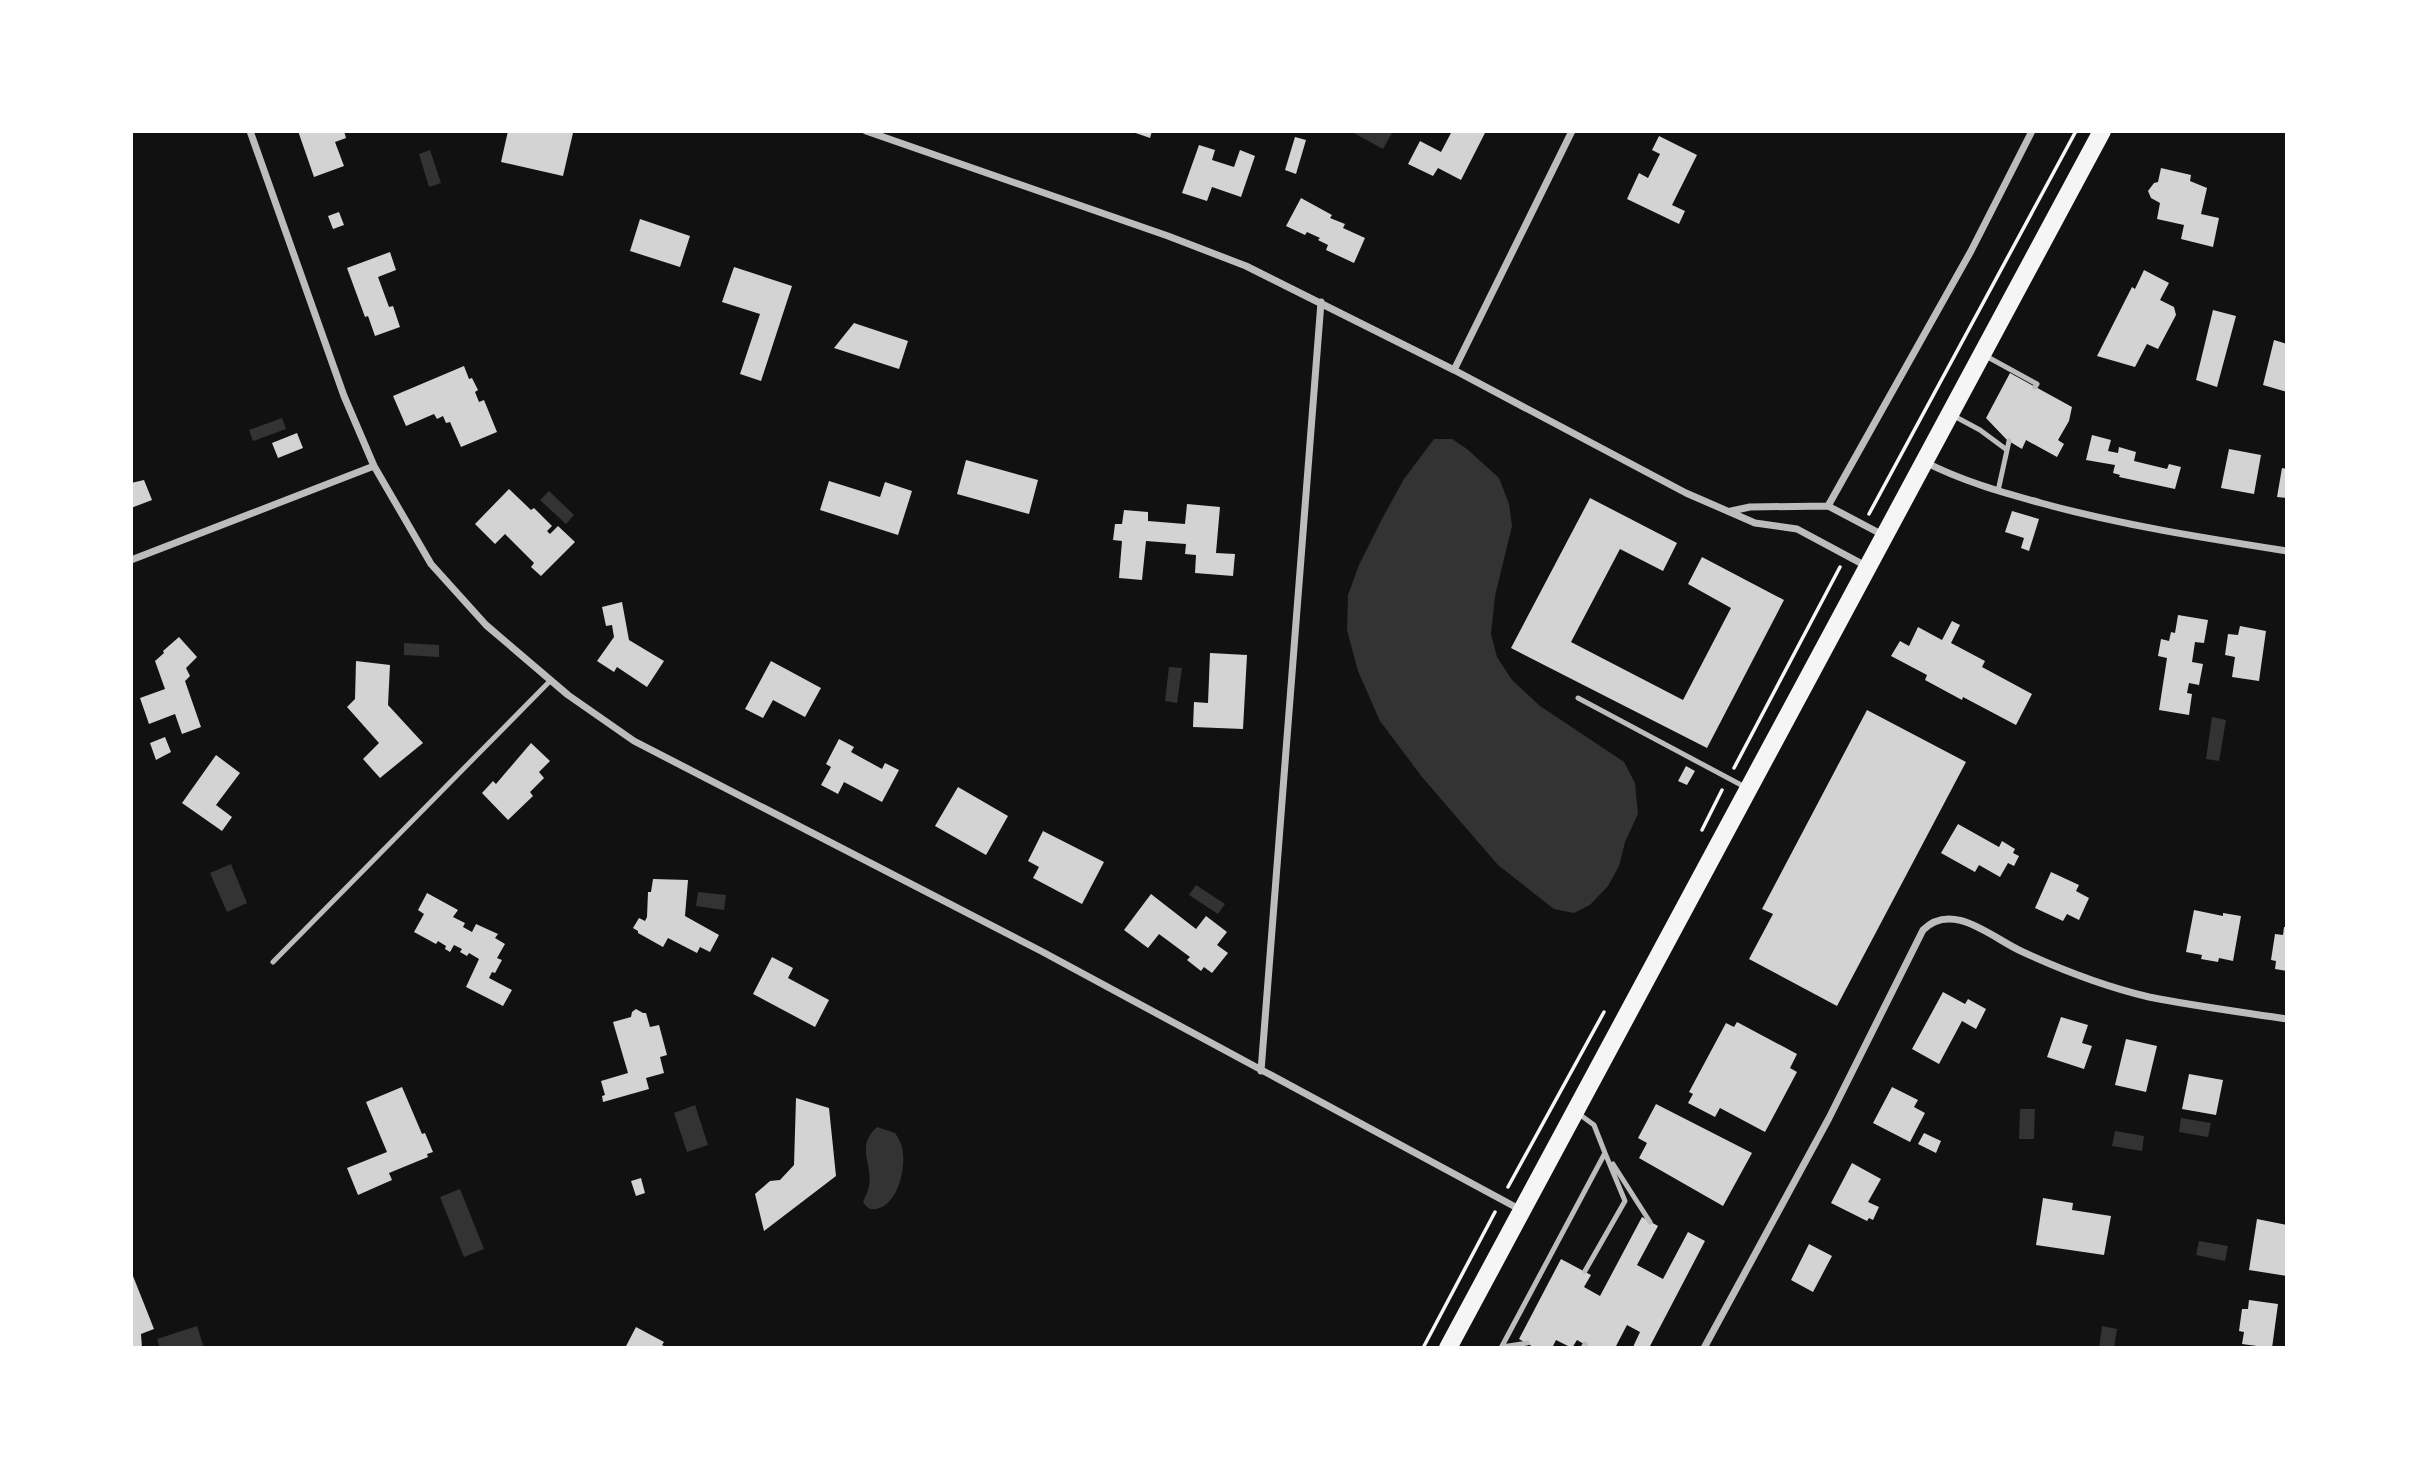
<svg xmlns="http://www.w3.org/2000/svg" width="2418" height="1479" viewBox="0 0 2418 1479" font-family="'Open Sans',sans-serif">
<rect width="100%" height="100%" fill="#111"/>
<path fill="#333" d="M 1350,131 L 1388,131 L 1392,133 L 1383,149 Z
M 430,150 L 441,183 L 429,187 L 419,154 Z
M 282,418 L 286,429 L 253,441 L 249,430 Z
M 1434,439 L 1452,439 L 1467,449 L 1499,478 L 1509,504 L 1512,526 L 1495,596 L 1491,634 L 1497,657 L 1512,680 L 1540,706 L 1624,762 L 1635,783 L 1638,814 L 1625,842 L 1619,866 L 1608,886 L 1590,905 L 1574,913 L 1554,909 L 1498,865 L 1422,777 L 1380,721 L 1358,671 L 1347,630 L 1348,595 L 1359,565 L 1382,519 L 1404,479 Z
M 549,491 L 574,515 L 566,524 L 540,500 Z
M 404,643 L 439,645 L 439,657 L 404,655 Z
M 1169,667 L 1182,668 L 1177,703 L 1165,701 Z
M 2212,717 L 2226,720 L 2219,761 L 2206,759 Z
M 231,864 L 247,903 L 227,912 L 210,873 Z
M 1196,885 L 1225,904 L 1218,914 L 1189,895 Z
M 698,892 L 726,895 L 724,910 L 696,906 Z
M 695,1105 L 708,1145 L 687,1152 L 674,1113 Z
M 2020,1109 L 2035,1109 L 2034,1139 L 2019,1139 Z
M 2181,1118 L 2211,1123 L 2208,1137 L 2179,1132 Z
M 877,1127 L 895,1133 C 899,1139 903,1146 903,1154 C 905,1172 897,1205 876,1209 C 870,1210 867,1208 863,1202 C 865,1197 868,1191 869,1186 C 873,1162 855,1147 877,1127 Z
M 2115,1131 L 2144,1136 L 2142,1151 L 2112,1146 Z
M 460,1189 L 484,1249 L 464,1257 L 440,1197 Z
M 2199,1241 L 2228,1246 L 2225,1261 L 2196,1255 Z
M 197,1326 L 204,1348 L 160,1348 L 157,1339 Z
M 2102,1326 L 2117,1329 L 2114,1348 L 2099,1348 Z"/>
<path fill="#d3d3d3" d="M 298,131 L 344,131 L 346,138 L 335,142 L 344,166 L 314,177 Z
M 508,131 L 573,133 L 563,176 L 501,162 Z
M 1130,131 L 1152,131 L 1150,138 Z
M 1452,131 L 1486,131 L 1461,180 L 1438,168 L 1433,176 L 1408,164 L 1420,141 L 1441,152 Z
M 1659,136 L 1697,155 L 1672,205 L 1685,211 L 1679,224 L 1627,199 L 1639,173 L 1648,178 L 1660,154 L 1652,150 Z
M 1295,137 L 1306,140 L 1296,174 L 1285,170 Z
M 1199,145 L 1215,150 L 1212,160 L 1234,167 L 1240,150 L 1255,156 L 1241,197 L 1212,187 L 1207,201 L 1182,193 Z
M 2161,168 L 2191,175 L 2190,181 L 2207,188 L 2201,214 L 2219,218 L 2213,247 L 2181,239 L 2184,225 L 2157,219 L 2160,203 L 2151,198 L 2148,191 L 2154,183 L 2158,182 Z
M 1301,198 L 1332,215 L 1330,218 L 1345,224 L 1343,228 L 1365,238 L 1354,263 L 1326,250 L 1328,245 L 1318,240 L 1320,238 L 1307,232 L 1305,235 L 1286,226 Z
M 339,212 L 344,225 L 333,229 L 328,216 Z
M 640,219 L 690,236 L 680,267 L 630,251 Z
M 390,252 L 396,270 L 378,277 L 389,307 L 393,306 L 400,327 L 375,336 L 368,316 L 365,317 L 347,268 Z
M 734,267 L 792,286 L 761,381 L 740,374 L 760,314 L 722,302 Z
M 2144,270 L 2169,283 L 2160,300 L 2174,307 L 2176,315 L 2158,349 L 2147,344 L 2135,367 L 2097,356 L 2132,287 L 2135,289 Z
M 2213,310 L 2236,316 L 2217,387 L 2196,380 Z
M 854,323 L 908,341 L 899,369 L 834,348 Z
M 2274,340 L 2287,344 L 2287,392 L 2263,385 Z
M 464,366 L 469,379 L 472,378 L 478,390 L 475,392 L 479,402 L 484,400 L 497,432 L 461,447 L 450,422 L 446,423 L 443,416 L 437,419 L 434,414 L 406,426 L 393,396 Z
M 2010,373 L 2072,407 L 2069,421 L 2058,440 L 2064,444 L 2057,457 L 2026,440 L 2022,449 L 2007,440 L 1986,418 Z
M 297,433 L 303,448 L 278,458 L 272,443 Z
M 2092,435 L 2111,440 L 2108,451 L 2118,453 L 2119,447 L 2136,452 L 2134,461 L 2167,469 L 2169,464 L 2181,467 L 2175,489 L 2119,477 L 2120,475 L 2113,473 L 2115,465 L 2086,460 Z
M 2229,449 L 2261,455 L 2254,494 L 2221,488 Z
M 966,460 L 1038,480 L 1029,514 L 957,494 Z
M 2282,468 L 2287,469 L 2287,498 L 2277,497 Z
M 144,480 L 152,500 L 131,508 L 131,483 Z
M 829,481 L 880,497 L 885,482 L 912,491 L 898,535 L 820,510 Z
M 509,489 L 531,510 L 534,508 L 552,526 L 547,531 L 550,534 L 558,526 L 575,542 L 541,576 L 531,567 L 534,563 L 505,534 L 495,544 L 475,524 Z
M 1590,498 L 1677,543 L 1663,571 L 1620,549 L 1571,642 L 1683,700 L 1731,608 L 1688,584 L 1702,557 L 1784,600 L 1707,748 L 1511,648 Z
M 1187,504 L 1220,507 L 1216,553 L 1235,554 L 1233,576 L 1195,573 L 1196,555 L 1185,554 L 1186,544 L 1146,541 L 1142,580 L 1119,578 L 1122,541 L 1113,540 L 1115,524 L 1122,524 L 1124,510 L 1148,512 L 1148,521 L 1185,524 Z
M 2012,511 L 2039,519 L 2029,551 L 2021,548 L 2024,538 L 2005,532 Z
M 622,602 L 629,640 L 664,661 L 647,687 L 617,667 L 614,672 L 597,661 L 614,637 L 612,625 L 606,626 L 602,607 Z
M 2178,615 L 2208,620 L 2204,643 L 2195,642 L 2192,662 L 2203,664 L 2199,685 L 2189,683 L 2187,693 L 2192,694 L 2189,715 L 2159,710 L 2167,658 L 2158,656 L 2161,639 L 2169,641 L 2171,632 L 2175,633 Z
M 1952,621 L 1960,625 L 1951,643 L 1985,661 L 1982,667 L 2032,694 L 2016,725 L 1963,697 L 1962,700 L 1925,680 L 1927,675 L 1891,656 L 1900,641 L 1909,646 L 1918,627 L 1942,640 Z
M 2240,626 L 2266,631 L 2259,681 L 2232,677 L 2235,657 L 2225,655 L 2228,634 L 2238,635 Z
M 179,637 L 197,657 L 186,668 L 190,676 L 185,681 L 201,727 L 182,734 L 175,714 L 149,724 L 140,698 L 165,689 L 155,661 L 164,653 L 163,651 Z
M 1210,653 L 1247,655 L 1243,729 L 1193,727 L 1194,702 L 1208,703 Z
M 356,661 L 390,665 L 388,705 L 423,743 L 380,778 L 363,759 L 379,743 L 347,707 L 355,699 Z
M 771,661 L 821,688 L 805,717 L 773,700 L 763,718 L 745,709 Z
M 1867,710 L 1966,762 L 1837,1006 L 1749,959 L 1773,914 L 1762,909 Z
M 165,737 L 171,752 L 156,760 L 150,743 Z
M 839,739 L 854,747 L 851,752 L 882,769 L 885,763 L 899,770 L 882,802 L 844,782 L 838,794 L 821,785 L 831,767 L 826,764 Z
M 531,743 L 550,761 L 539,772 L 544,778 L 530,792 L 533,796 L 508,820 L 482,793 L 493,781 L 496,784 Z
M 216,755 L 240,773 L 216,805 L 232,817 L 222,831 L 182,803 Z
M 1686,766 L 1695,771 L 1687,785 L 1678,781 Z
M 958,787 L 1008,816 L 986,855 L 935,826 Z
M 1958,824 L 1999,847 L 2002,841 L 2015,849 L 2013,853 L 2019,856 L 2014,866 L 2008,863 L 2000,877 L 1979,865 L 1975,872 L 1941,853 Z
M 1043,831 L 1104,862 L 1082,904 L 1033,878 L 1039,867 L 1028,861 Z
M 2051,872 L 2079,885 L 2076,891 L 2089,898 L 2079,920 L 2067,914 L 2063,921 L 2035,908 Z
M 653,879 L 688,880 L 685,916 L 719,935 L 710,952 L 700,947 L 697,953 L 668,938 L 663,947 L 638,933 L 638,931 L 633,928 L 639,918 L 645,921 L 647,917 L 648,892 L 651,892 Z
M 427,893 L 458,910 L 453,917 L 465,923 L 463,927 L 472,932 L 476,924 L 498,934 L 495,938 L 505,944 L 497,958 L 502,960 L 495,973 L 492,972 L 489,978 L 512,990 L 503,1006 L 466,987 L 479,959 L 469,953 L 467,956 L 460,952 L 462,949 L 454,945 L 450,952 L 445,949 L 446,946 L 438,941 L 436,944 L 414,932 L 424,914 L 418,910 Z
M 1151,894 L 1196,929 L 1206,916 L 1227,932 L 1217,945 L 1228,953 L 1212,973 L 1204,967 L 1201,971 L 1187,960 L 1190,957 L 1159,934 L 1148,948 L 1124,930 Z
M 2194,910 L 2223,916 L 2223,913 L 2241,916 L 2233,961 L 2219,958 L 2218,962 L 2201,959 L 2202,955 L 2186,952 Z
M 2284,927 L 2287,927 L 2287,971 L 2275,969 L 2276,961 L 2271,960 L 2275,934 L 2283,935 Z
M 772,957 L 793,968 L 788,978 L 829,1000 L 815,1027 L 753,994 Z
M 1943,992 L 1965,1004 L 1968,999 L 1986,1009 L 1976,1029 L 1962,1021 L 1939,1064 L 1912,1049 Z
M 636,1009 L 643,1013 L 646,1013 L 650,1027 L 659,1025 L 667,1055 L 660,1057 L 664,1073 L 646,1078 L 649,1089 L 603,1102 L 602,1096 L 605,1095 L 601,1081 L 628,1073 L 613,1022 L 631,1017 L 632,1012 Z
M 2061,1017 L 2088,1025 L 2082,1043 L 2092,1046 L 2084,1069 L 2047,1057 Z
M 1737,1022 L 1797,1054 L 1790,1068 L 1797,1072 L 1765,1132 L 1720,1108 L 1715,1117 L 1688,1103 L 1693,1094 L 1689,1092 L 1726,1023 L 1734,1027 Z
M 2126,1039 L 2157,1046 L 2146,1092 L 2115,1085 Z
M 2189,1074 L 2223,1080 L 2216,1115 L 2182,1109 Z
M 402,1087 L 422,1134 L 425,1133 L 433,1152 L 427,1154 L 428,1157 L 389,1173 L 392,1180 L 358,1195 L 347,1168 L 387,1152 L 366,1102 Z
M 1892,1087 L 1918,1100 L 1914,1107 L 1925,1113 L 1910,1142 L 1873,1123 Z
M 796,1098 L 829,1108 L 836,1176 L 764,1231 L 755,1194 L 770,1181 L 780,1180 L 794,1165 Z
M 1656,1104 L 1752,1153 L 1723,1206 L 1639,1158 L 1647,1143 L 1638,1138 Z
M 1924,1133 L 1941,1141 L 1936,1153 L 1918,1144 Z
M 1852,1163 L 1881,1179 L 1868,1202 L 1879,1207 L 1873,1220 L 1869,1218 L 1867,1221 L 1831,1203 Z
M 641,1178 L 645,1193 L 636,1196 L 631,1181 Z
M 2043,1198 L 2073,1203 L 2072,1210 L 2111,1216 L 2104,1255 L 2036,1245 Z
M 1642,1217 L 1658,1226 L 1637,1265 L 1663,1279 L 1688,1232 L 1705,1241 L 1649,1348 L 1633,1347 L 1640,1332 L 1627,1325 L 1615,1348 L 1591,1348 L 1577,1340 L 1572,1348 L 1556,1340 L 1552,1348 L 1535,1348 L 1519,1339 L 1561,1259 L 1591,1275 L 1584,1287 L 1600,1296 Z
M 2257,1219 L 2287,1225 L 2287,1276 L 2249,1270 Z
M 1809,1244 L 1832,1256 L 1813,1292 L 1791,1280 Z
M 131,1271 L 154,1329 L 141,1334 L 142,1348 L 131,1348 Z
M 2249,1300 L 2278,1304 L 2272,1348 L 2242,1344 L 2244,1332 L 2239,1331 L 2242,1309 L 2248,1309 Z
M 636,1327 L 664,1342 L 662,1345 L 668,1348 L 625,1348 Z"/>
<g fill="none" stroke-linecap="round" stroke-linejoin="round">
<path stroke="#f5f5f5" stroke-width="3.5" d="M 1869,514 L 2076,131
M 1734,768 L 1840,567
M 1702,830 L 1722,790
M 1508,1187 L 1604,1012
M 1423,1348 L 1495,1212"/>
<path stroke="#bcbcbc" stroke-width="5" d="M 1984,355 L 2037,384 L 2035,387
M 1954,416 L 1980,430 L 2007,450
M 1998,491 L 2009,441
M 1578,698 L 1745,787
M 273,962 L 551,680
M 1613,1164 L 1650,1222
M 1585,1271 L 1625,1201 L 1605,1153
M 1502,1347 L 1527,1343
M 1501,1348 L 1605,1153 L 1594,1125 L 1579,1114
M 1583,1348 L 1585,1344"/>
<path stroke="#bcbcbc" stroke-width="7" d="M 250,131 L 344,396 L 374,466 L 431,564 L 486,625 L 568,695 L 634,741 L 1041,951 L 1521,1210
M 866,131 L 1168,236 L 1246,266 L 1454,370 L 1686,493 L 1755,523 L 1797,529 L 1866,566
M 1454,370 L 1572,131
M 1925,462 C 1962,481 2001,492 2041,503 C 2121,525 2204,538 2287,551
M 1828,506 L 1971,251 L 2032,131
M 1731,511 L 1750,507 L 1828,506 L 1883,535
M 131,560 L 374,466
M 1261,1071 L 1321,302
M 1704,1348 L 1829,1118 L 1923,930 C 1953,900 1993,939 2023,952 C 2062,970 2107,987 2149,997 C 2194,1006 2241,1012 2287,1019"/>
<path stroke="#f5f5f5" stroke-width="18" d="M 1448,1348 L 2102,131"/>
</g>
<rect width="2418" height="1479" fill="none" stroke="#ffffff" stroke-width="266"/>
</svg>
